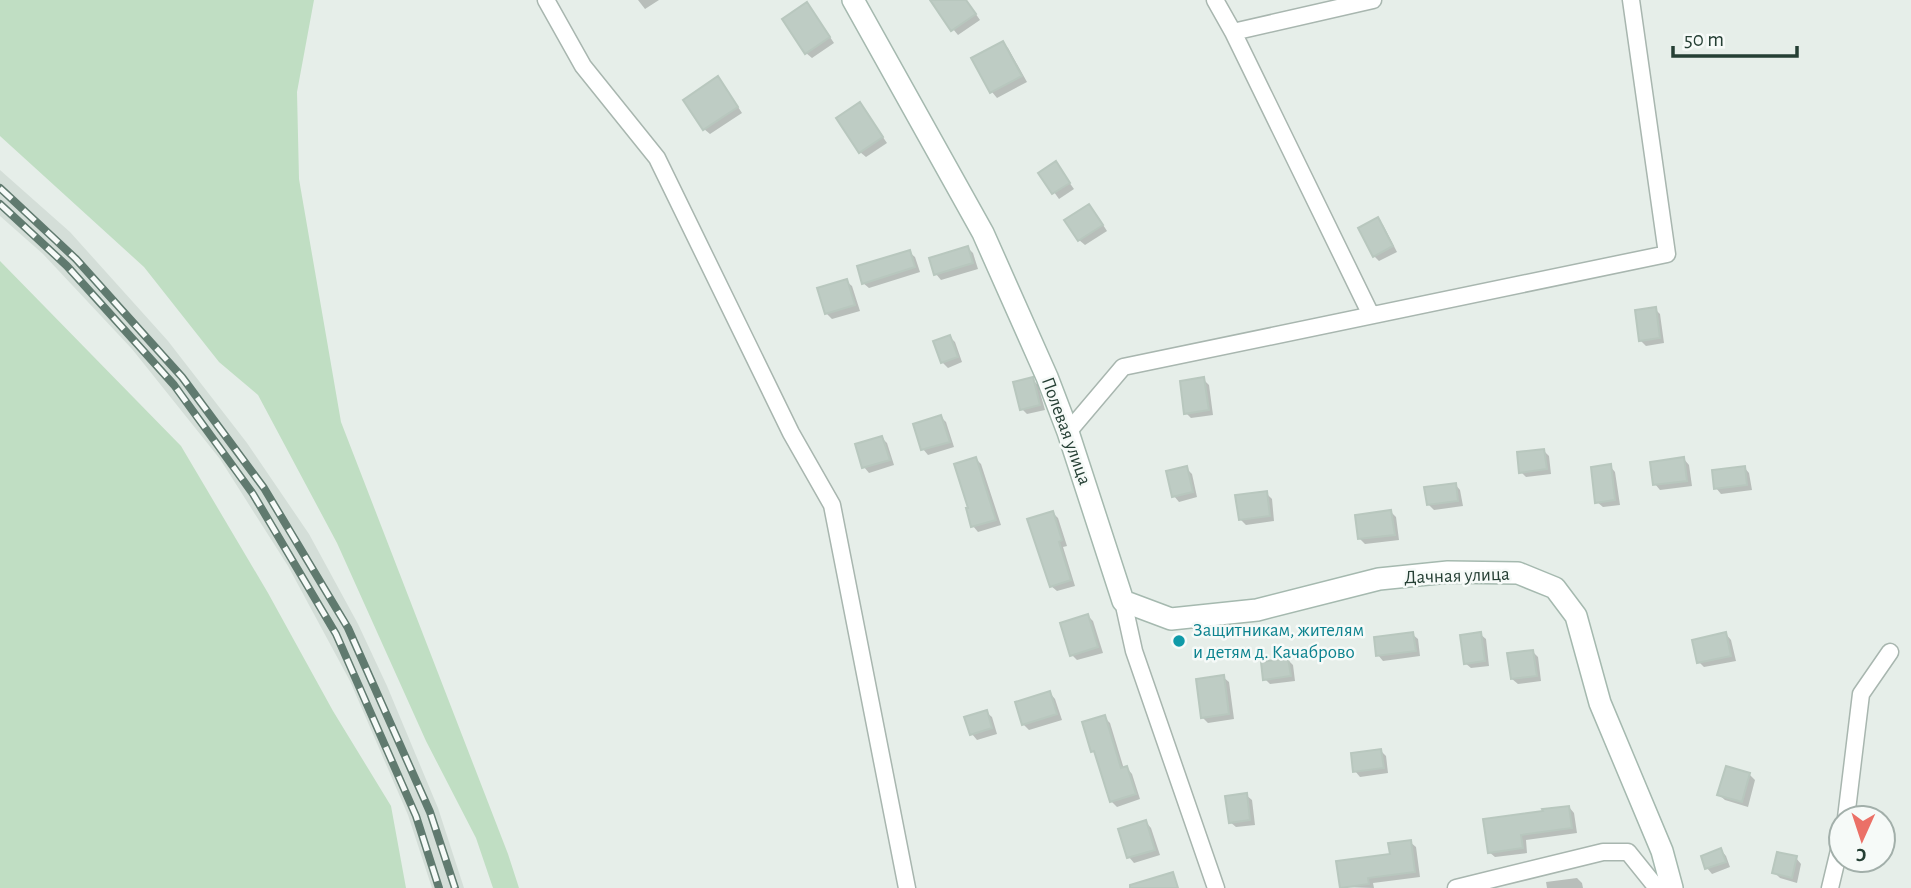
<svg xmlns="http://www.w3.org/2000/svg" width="1911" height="888" viewBox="0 0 1911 888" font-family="'Alegreya Sans',sans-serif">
<rect width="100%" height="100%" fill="#e6eee9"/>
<path fill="#d4ded8" d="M 0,170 L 70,232 L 168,341 L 247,443 L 309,534 L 358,624 L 387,686 L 438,808 L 464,888 L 432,888 L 408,815 L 350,681 L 288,566 L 220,459 L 132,349 L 43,254 L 0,216 Z"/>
<path fill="#c0dec3" d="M 0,0 L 314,0 L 297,92 L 299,179 L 341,422 L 508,854 L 519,888 L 493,888 L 476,838 L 426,741 L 337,543 L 258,395 L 219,362 L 144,267 L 0,136 Z
M 0,261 L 181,446 L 268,593 L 333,711 L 391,806 L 406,888 L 0,888 Z"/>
<path fill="#0003" d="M 638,0 L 659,0 L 645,9 Z
M 936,0 L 966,0 L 980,20 L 958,35 L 953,29 Z
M 812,10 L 834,43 L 812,58 L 806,53 Z
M 1003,43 L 1008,48 L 1027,82 L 997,98 L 992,92 L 974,59 Z
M 723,84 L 742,113 L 710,134 L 704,129 Z
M 860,104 L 887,143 L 866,157 L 860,152 Z
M 1056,164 L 1074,189 L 1059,199 L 1041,174 Z
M 1094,211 L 1107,231 L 1085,245 L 1079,240 Z
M 1378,219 L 1383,225 L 1397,252 L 1379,261 L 1374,256 Z
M 968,248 L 973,253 L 978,269 L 941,280 L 936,274 L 931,259 Z
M 909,252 L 915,257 L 920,272 L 869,288 L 863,283 Z
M 846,281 L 852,286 L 860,311 L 832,319 L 827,314 L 819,289 Z
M 1655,309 L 1660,314 L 1664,343 L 1646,346 L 1640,340 Z
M 950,337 L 955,342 L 962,362 L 948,368 L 942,362 Z
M 1032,379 L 1038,385 L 1045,410 L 1027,414 L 1022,409 Z
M 1203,379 L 1209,385 L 1213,415 L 1191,418 L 1186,413 Z
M 941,417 L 946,422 L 954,447 L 928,455 L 923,449 Z
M 882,438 L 887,443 L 894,465 L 869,473 L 864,467 Z
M 1544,451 L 1549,456 L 1551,474 L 1526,477 L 1521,472 Z
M 976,459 L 981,464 L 1001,525 L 978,532 L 973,526 Z
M 1684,459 L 1689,465 L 1692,486 L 1660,490 L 1655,484 Z
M 1610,466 L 1615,472 L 1620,505 L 1603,507 L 1597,502 Z
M 1744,467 L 1749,473 L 1752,490 L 1721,494 L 1716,488 Z
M 1186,468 L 1192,474 L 1197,497 L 1179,502 L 1174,496 Z
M 1455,484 L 1460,490 L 1463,506 L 1434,510 L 1428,504 Z
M 1266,493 L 1272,499 L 1274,521 L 1246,525 L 1240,519 Z
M 1391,512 L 1396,517 L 1399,540 L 1365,544 L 1360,539 Z
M 1053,513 L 1058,518 L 1067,546 L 1063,547 L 1075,586 L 1057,591 L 1051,586 Z
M 1088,616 L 1093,621 L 1103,653 L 1077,660 L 1072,655 Z
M 1412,634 L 1418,639 L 1420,656 L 1383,661 L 1378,655 Z
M 1480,634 L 1486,639 L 1489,666 L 1471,668 L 1465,663 Z
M 1726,634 L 1731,640 L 1736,661 L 1704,667 L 1699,662 Z
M 1532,651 L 1538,657 L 1541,681 L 1518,684 L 1512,679 Z
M 1288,660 L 1293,665 L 1295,681 L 1270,684 L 1265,679 Z
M 1223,677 L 1229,682 L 1234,719 L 1208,723 L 1202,717 Z
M 1050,693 L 1055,699 L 1062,720 L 1029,730 L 1023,724 Z
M 986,712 L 992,717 L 997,734 L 977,740 L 972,734 Z
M 1104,717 L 1110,723 L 1124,769 L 1127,768 L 1132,774 L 1140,799 L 1117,807 L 1111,801 L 1097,756 L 1093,751 Z
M 1381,751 L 1386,756 L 1388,773 L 1360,777 L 1355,771 Z
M 1727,768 L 1750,775 L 1755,780 L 1748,807 L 1725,800 L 1719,795 Z
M 1246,795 L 1252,800 L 1255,825 L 1236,827 L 1230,822 Z
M 1569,807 L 1574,813 L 1577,833 L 1526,840 L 1527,853 L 1495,857 L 1489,852 Z
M 1146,822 L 1151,828 L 1160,855 L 1134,863 L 1129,857 Z
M 1410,842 L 1416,847 L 1420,877 L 1373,883 L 1374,888 L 1341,887 Z
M 1721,850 L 1726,856 L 1730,867 L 1712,874 L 1707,868 L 1703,857 Z
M 1796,858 L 1801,864 L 1797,883 L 1780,878 L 1774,872 Z
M 1577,878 L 1582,883 L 1583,888 L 1547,888 L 1546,882 Z"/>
<path fill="#beccc4" stroke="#b8c7be" stroke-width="2" d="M 930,0 L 966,0 L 976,14 L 951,31 Z
M 807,2 L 830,37 L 805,54 L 782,19 Z
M 1003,41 L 1022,76 L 990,93 L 971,58 Z
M 718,76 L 738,107 L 703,130 L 683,100 Z
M 860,102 L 883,137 L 859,153 L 836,118 Z
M 1056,161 L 1070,183 L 1052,194 L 1038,173 Z
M 1089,204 L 1103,225 L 1078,241 L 1064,220 Z
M 1378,217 L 1393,246 L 1373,257 L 1358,228 Z
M 968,246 L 973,263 L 934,275 L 929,258 Z
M 910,250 L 915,267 L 862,284 L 857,266 Z
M 847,279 L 855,305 L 825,314 L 817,288 Z
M 1656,307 L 1660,338 L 1639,341 L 1635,310 Z
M 950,335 L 958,357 L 941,363 L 933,341 Z
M 1033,377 L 1040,405 L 1020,410 L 1013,382 Z
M 1204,377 L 1209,410 L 1184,414 L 1180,381 Z
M 941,415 L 950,442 L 921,450 L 913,424 Z
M 882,436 L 890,460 L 862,468 L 855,444 Z
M 1544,449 L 1547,469 L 1519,473 L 1517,452 Z
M 976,457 L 996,520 L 971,527 L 966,508 L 968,508 L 954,464 Z
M 1684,457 L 1687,481 L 1653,485 L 1650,462 Z
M 1611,464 L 1615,500 L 1595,503 L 1591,467 Z
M 1187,466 L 1193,492 L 1172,497 L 1166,471 Z
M 1745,466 L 1747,485 L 1714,489 L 1712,470 Z
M 1456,483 L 1458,501 L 1427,505 L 1424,487 Z
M 1267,491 L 1270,516 L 1239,520 L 1235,495 Z
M 1391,510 L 1395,535 L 1358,539 L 1355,515 Z
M 1053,511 L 1062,540 L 1059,542 L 1071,580 L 1050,587 L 1027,519 Z
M 1088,614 L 1098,647 L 1070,656 L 1060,623 Z
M 1413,632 L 1416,651 L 1376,656 L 1374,637 Z
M 1481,632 L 1485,661 L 1464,664 L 1460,635 Z
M 1726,632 L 1731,656 L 1697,663 L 1692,640 Z
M 1533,650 L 1537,676 L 1511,679 L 1507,653 Z
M 1288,658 L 1291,676 L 1263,680 L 1261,662 Z
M 1224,675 L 1229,714 L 1201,718 L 1196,679 Z
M 1050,691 L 1057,714 L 1022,725 L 1015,702 Z
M 987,710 L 992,728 L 970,735 L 964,717 Z
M 1105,715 L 1121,768 L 1127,766 L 1136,794 L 1110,802 L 1094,751 L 1091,752 L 1082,722 Z
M 1381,749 L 1384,768 L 1353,772 L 1351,753 Z
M 1726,766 L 1750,773 L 1742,802 L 1717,795 Z
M 1247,793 L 1250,820 L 1229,823 L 1225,796 Z
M 1569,806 L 1572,828 L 1521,835 L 1523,848 L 1488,853 L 1483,819 L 1543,811 L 1542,809 Z
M 1146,820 L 1155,850 L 1127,858 L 1118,829 Z
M 1411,840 L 1415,872 L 1368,878 L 1369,884 L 1340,888 L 1336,861 L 1390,854 L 1388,843 Z
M 1721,848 L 1726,862 L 1705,869 L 1701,856 Z
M 1777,852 L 1797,856 L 1792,878 L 1772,873 Z
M 1173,872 L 1178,888 L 1130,888 L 1130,885 Z"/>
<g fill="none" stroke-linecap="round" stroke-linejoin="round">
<defs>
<path id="street" d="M 546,0 L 583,66 L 657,158 L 791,433 L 832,505 L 907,888
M 1215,0 L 1233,32 L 1371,315
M 1233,32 L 1373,0
M 1068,432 L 1123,367 L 1667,254 L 1631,0
M 1123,601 L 1134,651 L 1216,888
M 1846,818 L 1861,694 L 1890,652
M 1456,888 L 1603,852 L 1628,852 L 1657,888
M 1830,888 L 1841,842"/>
<path id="secondary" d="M 853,0 L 983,233 L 1047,377 L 1068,432 L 1123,601 L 1171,619 L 1257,610 L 1379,579 L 1448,572 L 1518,573 L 1555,588 L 1576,616 L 1600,703 L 1662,851 L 1672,888"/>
</defs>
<use href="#street" stroke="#a8b6af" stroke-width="19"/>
<use href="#secondary" stroke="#a5b9af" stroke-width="24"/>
<use href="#street" stroke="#fff" stroke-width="16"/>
<use href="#secondary" stroke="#fff" stroke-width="21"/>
<defs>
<path id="rail" d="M 0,188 L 76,259 L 182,377 L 264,488 L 348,628 L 430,812 L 455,888
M 0,204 L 67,266 L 174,385 L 253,494 L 336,634 L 416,816 L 439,888"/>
</defs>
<use href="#rail" stroke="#607a6f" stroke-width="8"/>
<use href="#rail" stroke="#f6faf8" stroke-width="5" stroke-dasharray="16" stroke-linecap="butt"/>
</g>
<circle fill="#0f9aa8" stroke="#f6faf8" stroke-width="2.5" cx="1179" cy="641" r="7"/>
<g text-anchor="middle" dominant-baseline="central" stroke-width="5" stroke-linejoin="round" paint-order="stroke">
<g font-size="19" fill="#253f34" stroke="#f6faf8">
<text transform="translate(1066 431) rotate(70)">Полевая улица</text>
<text transform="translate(1457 576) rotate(-2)">Дачная улица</text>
</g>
<g font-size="19" fill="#0d838f" stroke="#f6faf8" text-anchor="start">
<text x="1193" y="630">Защитникам, жителям<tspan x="1193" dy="22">и детям д. Качаброво</tspan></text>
</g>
</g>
<g transform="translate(1862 839) rotate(183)"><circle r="33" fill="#f6faf8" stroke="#a2afaa" stroke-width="2"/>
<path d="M0-5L12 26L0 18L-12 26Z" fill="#eb7067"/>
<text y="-10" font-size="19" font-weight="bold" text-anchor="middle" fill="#253f34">С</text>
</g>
<path d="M1673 46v10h124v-10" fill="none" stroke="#253f34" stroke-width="3.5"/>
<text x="1684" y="46" font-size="21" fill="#253f34" stroke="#f6faf8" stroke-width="5" paint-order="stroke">50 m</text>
</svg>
